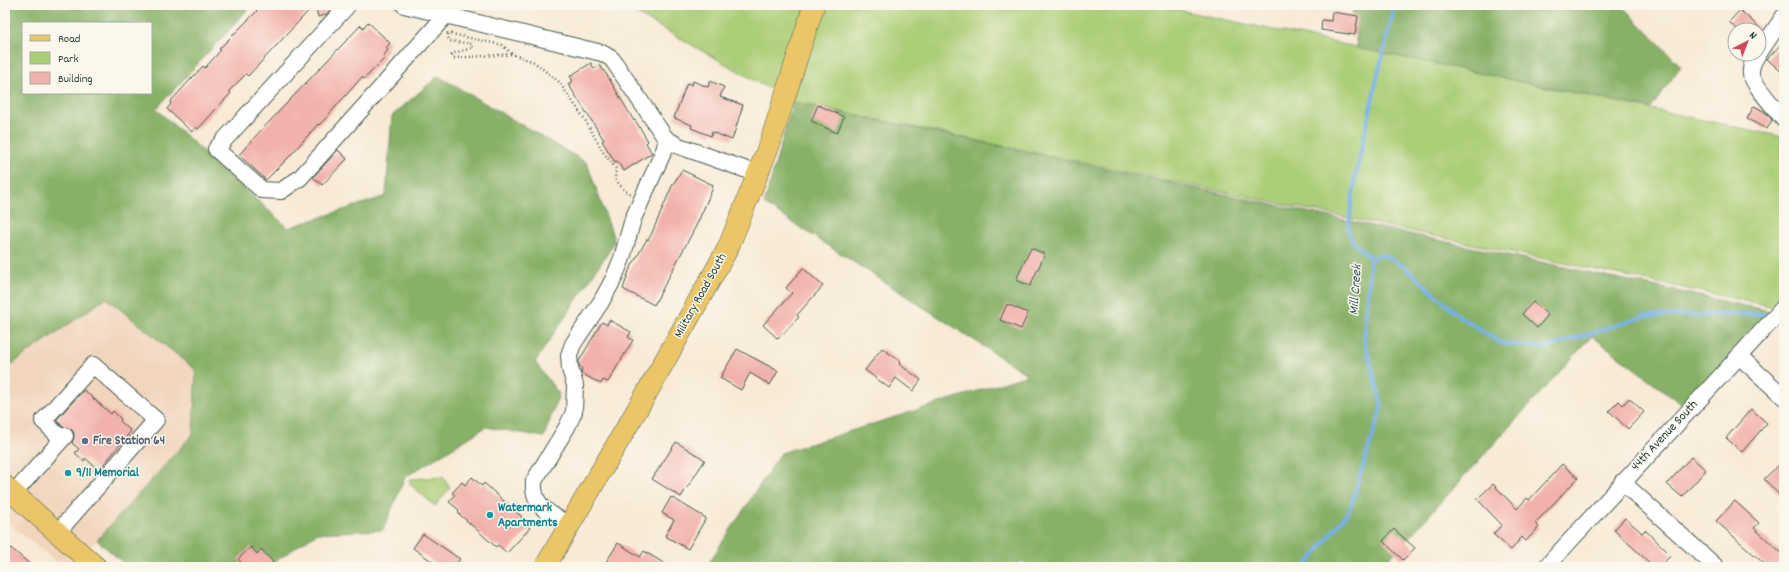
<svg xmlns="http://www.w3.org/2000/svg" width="1789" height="572" viewBox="0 0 1789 572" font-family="Dekko,sans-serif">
<rect width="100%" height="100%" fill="#fbf7ec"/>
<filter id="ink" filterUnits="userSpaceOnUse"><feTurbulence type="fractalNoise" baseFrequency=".025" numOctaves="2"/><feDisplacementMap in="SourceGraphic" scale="8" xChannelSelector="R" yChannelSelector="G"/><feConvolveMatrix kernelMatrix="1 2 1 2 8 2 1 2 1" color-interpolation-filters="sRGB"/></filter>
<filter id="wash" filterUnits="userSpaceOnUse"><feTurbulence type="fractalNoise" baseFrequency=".012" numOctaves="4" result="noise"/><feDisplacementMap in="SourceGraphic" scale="16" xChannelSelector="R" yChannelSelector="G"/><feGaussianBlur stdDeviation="0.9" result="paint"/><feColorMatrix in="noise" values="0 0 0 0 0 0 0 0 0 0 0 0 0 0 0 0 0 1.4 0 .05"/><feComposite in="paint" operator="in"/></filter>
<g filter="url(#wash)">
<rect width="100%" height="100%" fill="#f8ead6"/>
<path fill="#f2d5bd" d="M 107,298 L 196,370 L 193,434 L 97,540 L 67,567 L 63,567 L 9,524 L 5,529 L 5,369 Z"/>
<path fill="#abce77" stroke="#658656" d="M 621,5 L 1155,5 L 1784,137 L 1784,309 L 793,102 Z
M 443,477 L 450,488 L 435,506 L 410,484 L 410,479 Z"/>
<path fill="#88b168" stroke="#54774e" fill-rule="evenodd" d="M 5,5 L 252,5 L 156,109 L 288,228 L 386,196 L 392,116 L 438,76 L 587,163 L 615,242 L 535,362 L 559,394 L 544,437 L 486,427 L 405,477 L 383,530 L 317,533 L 267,567 L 128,567 L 97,540 L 193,434 L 196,370 L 106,298 L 5,369 ZM 23,23 L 151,23 L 151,93 L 23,93 Z
M 1352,5 L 1621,5 L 1681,66 L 1651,108 L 1357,48 Z
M 793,102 L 1779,313 L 1689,410 L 1592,336 L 1382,567 L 1030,567 L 1022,561 L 1017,567 L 706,567 L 781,453 L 1028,375 L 764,204 Z"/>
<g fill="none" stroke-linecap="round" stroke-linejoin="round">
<path stroke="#77b0e7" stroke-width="4" d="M 1370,258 L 1382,255 L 1404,266 L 1459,316 L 1501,343 L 1545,348 L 1645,316 L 1763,314
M 1305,567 L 1349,511 L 1382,406 L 1364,339 L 1369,284 L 1370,258 L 1352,241 L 1348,231 L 1355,179 L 1377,78 L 1395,5"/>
</g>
<g id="blocks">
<path fill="#f2b1ac" d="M 251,5 L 314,5 L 248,76 L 246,74 L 229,91 L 231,93 L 217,108 L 198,129 L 196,127 L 192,132 L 167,109 L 171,104 L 170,102 L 203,66 L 205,68 L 221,50 L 219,49 L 257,11 Z
M 315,5 L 330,5 L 331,9 L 326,15 L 318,17 Z
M 1740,10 L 1762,30 L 1738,30 L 1729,22 Z
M 1332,12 L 1358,16 L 1355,35 L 1321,30 L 1322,20 L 1331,21 Z
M 368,22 L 390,43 L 386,48 L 388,50 L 383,56 L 385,58 L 364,79 L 362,77 L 325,119 L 319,125 L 318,124 L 290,156 L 266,180 L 239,155 L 251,141 L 361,25 L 363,28 Z
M 1784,41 L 1784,74 L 1767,59 Z
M 591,63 L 594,69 L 599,65 L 607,75 L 634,121 L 635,120 L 648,141 L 646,143 L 652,153 L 624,171 L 617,161 L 615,162 L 602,141 L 604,140 L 568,84 L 573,81 L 570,76 Z
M 693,81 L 708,87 L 710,81 L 724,87 L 720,97 L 743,105 L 732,140 L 712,132 L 711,136 L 691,128 L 692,125 L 674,118 L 687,83 L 692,85 Z
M 818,105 L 844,117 L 837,133 L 811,121 Z
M 1754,106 L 1765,112 L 1772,120 L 1767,129 L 1747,119 Z
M 338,150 L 347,159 L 322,185 L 313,177 Z
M 682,170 L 713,185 L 712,190 L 697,224 L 654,305 L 623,289 L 629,271 L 647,239 L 648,240 L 651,235 L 672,186 Z
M 1031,248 L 1045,254 L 1030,286 L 1016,280 Z
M 803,268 L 823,286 L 797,315 L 799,317 L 778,339 L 763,325 L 792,293 L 786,288 Z
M 1533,302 L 1548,315 L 1537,328 L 1522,314 Z
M 1007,304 L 1028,313 L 1021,329 L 1000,320 Z
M 609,320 L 631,332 L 628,337 L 633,340 L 608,382 L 603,380 L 601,384 L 581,373 L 582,368 L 579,366 L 579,361 L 602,322 L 607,325 Z
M 882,348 L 901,362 L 899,364 L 921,380 L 913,391 L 896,378 L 889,388 L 865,370 Z
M 737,349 L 778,371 L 770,385 L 750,373 L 741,390 L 720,378 Z
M 84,390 L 111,414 L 113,411 L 121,419 L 120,421 L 131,431 L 99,470 L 85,458 L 84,461 L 75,453 L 79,449 L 72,443 L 74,438 L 74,433 L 71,429 L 63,427 L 56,420 Z
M 1629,398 L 1644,412 L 1628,429 L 1609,411 L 1619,401 L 1623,405 Z
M 1751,409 L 1767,423 L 1742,452 L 1726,438 Z
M 676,442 L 705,460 L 681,497 L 652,479 Z
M 1691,457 L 1706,470 L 1682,497 L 1667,484 Z
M 1784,460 L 1784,500 L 1764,479 Z
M 1562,464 L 1578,478 L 1535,523 L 1539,527 L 1526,541 L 1522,537 L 1511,550 L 1493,534 L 1502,525 L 1477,499 L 1493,484 L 1517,509 L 1527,498 L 1529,500 Z
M 472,477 L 482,486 L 484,483 L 495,493 L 522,517 L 520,520 L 530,528 L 507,553 L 498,545 L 496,547 L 458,513 L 459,510 L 449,502 L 455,495 L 452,493 L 462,482 L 465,485 Z
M 671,497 L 706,518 L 688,549 L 665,536 L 674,520 L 662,513 Z
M 1735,501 L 1759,523 L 1754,528 L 1784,555 L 1784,567 L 1768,567 L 1716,521 Z
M 1625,518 L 1642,533 L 1645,530 L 1671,555 L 1660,567 L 1654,567 L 1614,530 Z
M 1394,529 L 1415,548 L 1403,560 L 1383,541 Z
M 423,534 L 460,559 L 454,567 L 440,567 L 413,548 Z
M 618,543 L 640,557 L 644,551 L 670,567 L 603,567 Z
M 251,547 L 257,554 L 261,549 L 273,562 L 268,567 L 246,567 L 238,559 Z
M 11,548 L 33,567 L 8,567 L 5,564 L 5,555 Z"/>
</g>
</g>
<g filter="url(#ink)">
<use href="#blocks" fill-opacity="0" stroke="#40574c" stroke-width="1"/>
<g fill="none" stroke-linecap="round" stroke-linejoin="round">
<defs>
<path id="minor" d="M 348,5 L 216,149 L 262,190 L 281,191 L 300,178 L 446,15 L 448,5
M 404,5 L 602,53 L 612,59 L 666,139 L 679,146 L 758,174
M 1759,53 L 1784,16
M 1758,54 C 1754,60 1750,66 1751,74 C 1753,85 1777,110 1784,120
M 1739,356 L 1784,397
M 1622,482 L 1716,567
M 14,493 L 65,436
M 569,525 C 549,513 532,507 534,481 L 567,427 L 574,412 L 575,385 L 570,369 L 569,355 L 573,344 L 601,302 L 614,278 L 622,258 L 633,219 L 665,148 L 666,139
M 57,533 L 156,420 L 93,365 L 43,421 L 62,439
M 1546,567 L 1784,307"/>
<path id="major" d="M 5,486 L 96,567
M 545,567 L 645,396 L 728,248 L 770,143 L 814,5"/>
</defs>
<use href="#minor" stroke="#40574c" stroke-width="18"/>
<use href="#major" stroke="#40574c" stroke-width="22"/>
<path stroke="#40574c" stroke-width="2.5" stroke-dasharray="1 3" stroke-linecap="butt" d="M 447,33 L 502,45 L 512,54 L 534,62 L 559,82 L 584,118 L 603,152 L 616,169 L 615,179 L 625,191 L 631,194
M 448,34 L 448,38 L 450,41 L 472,44 L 473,48 L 454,53 L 452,55 L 454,58 L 512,54"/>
<use href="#minor" stroke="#fff" stroke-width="16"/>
<use href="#major" stroke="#ebc669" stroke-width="21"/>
</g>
</g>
<circle fill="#5c6f8a" stroke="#fbf7ec" stroke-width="1.5" cx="85" cy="441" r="4"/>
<g fill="#0f9aa8" stroke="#fbf7ec" stroke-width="1.5">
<circle cx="68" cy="473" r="4"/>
<circle cx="490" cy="515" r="4"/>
</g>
<g text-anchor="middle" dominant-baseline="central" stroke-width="3" stroke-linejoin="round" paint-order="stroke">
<g font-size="13" fill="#1f3d34" stroke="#fbf7ec">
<text transform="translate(701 296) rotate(-61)">Military Road South</text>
<text transform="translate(1665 436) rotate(-47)">44th Avenue South</text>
</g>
<g font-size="13" font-weight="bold" fill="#4e5e75" stroke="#fbf7ec" text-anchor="start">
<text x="93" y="441">Fire Station 64</text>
</g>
<g font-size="13" font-weight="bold" fill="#0d838f" stroke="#fbf7ec" text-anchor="start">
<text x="76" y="473">9/11 Memorial</text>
<text x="498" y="508">Watermark<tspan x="498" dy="15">Apartments</tspan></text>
</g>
<g font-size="14" font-style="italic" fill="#355a61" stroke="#fbf7ec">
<text transform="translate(1356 290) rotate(-86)">Mill Creek</text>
</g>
</g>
<rect width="1789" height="572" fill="none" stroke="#fbf7ec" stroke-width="20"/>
<rect x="22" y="22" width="130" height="72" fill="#fbf7ec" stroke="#a3ada2"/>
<rect x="30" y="35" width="20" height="6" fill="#ebc669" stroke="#a3ada2"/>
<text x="58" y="42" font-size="12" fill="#1f3d34">Road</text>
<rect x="30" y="52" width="20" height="12" fill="#abce77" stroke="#a3ada2"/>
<text x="58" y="62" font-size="12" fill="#1f3d34">Park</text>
<rect x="30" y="72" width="20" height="12" fill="#f2b1ac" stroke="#a3ada2"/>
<text x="58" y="82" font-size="12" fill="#1f3d34">Building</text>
<g transform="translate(1747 42) rotate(42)"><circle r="19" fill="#fbf7ec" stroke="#a3ada2"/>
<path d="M0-3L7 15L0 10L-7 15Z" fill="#d1495b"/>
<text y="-6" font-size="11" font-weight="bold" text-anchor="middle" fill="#1f3d34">N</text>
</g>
</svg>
